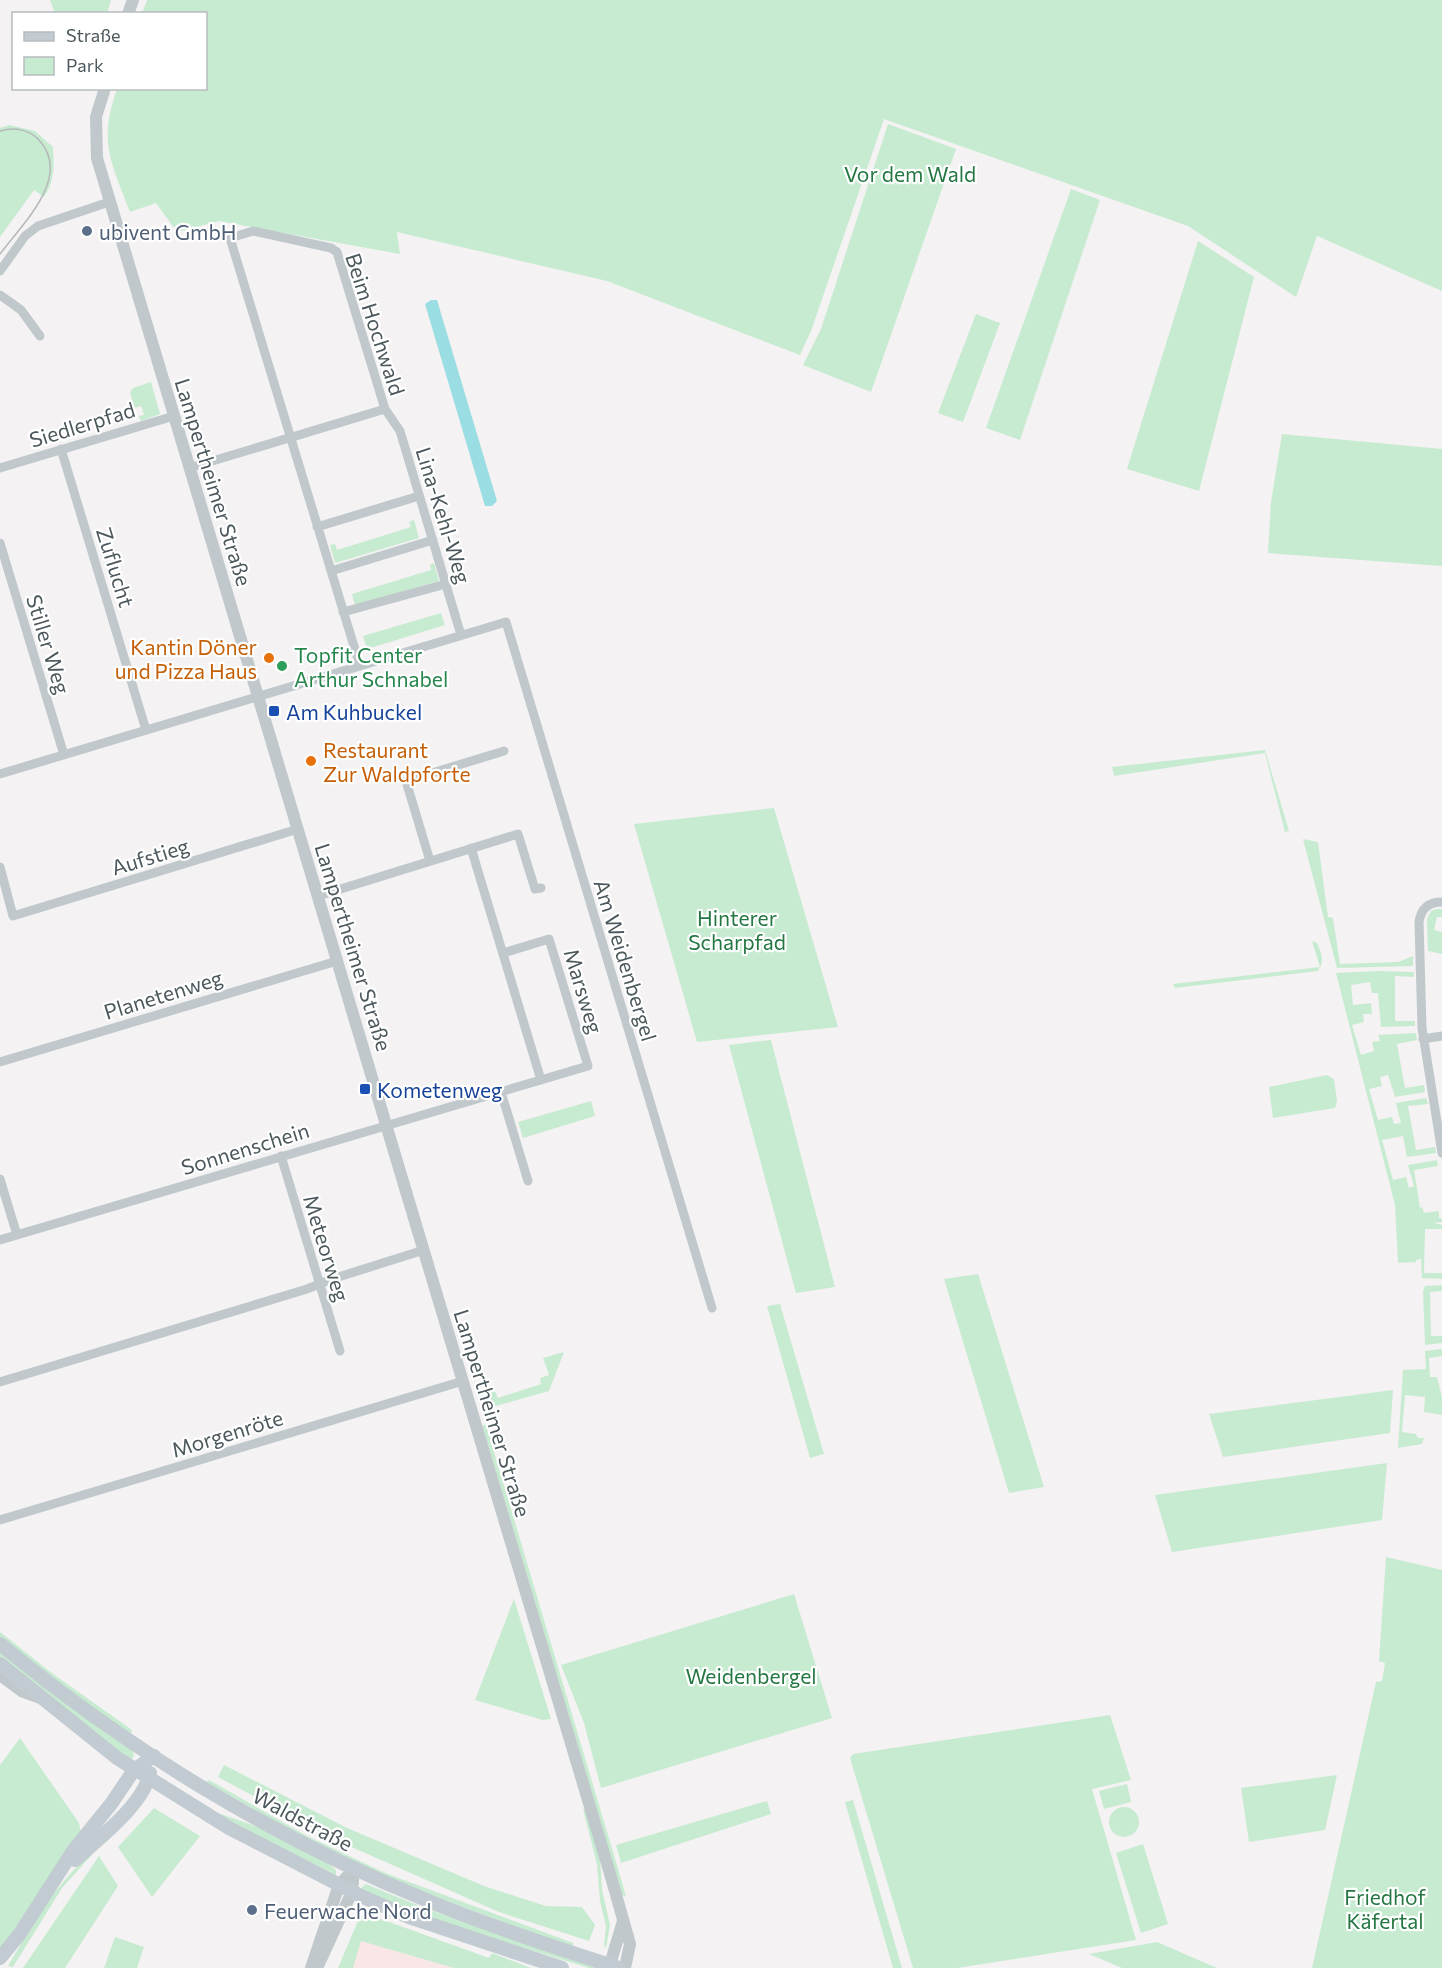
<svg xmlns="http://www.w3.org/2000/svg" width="1442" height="1968" viewBox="0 0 1442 1968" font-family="Commissioner,sans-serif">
<rect width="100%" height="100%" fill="#f4f2f3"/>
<path fill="#f9e7e8" d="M 351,1938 L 454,1968 L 338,1968 Z"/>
<path fill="#c7ebd0" d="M 50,0 L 111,0 L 107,14 L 55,13 Z
M 147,0 L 1442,0 L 1442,291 L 1317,236 L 1296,297 L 1188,226 L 884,119 L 811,331 L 800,355 L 607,281 L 397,232 L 400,254 L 219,221 L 177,232 L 156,203 L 130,212 C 111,161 98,143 117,89 L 206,88 L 206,14 L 142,13 Z
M 888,124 L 956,149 L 871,392 L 803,365 L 821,329 Z
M 9,125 L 35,131 L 53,147 C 54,167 55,180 44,197 L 34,190 L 0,237 L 0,128 Z
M 1071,189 L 1100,200 L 1020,440 L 986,428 Z
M 1198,241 L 1254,277 L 1199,491 L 1127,469 Z
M 976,314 L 1000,323 L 963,422 L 938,413 Z
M 151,382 L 160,414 L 141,421 L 139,416 L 144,415 L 141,406 L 134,408 L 130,392 L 133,388 Z
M 1282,434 L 1442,449 L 1442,566 L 1268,553 L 1271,502 Z
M 414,520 L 419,538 L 335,563 L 330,545 L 335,544 L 337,550 L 411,527 L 409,522 Z
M 434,563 L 439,581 L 355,606 L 352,594 L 431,570 L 430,565 Z
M 441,613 L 445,625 L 367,649 L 363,636 Z
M 1265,750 L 1289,831 L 1285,832 L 1265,753 L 1114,776 L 1112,767 Z
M 774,808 L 838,1027 L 697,1042 L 634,824 Z
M 1303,839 L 1318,842 L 1328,917 L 1333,918 L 1340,964 L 1398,962 L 1413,956 L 1413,966 L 1337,968 Z
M 1437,909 L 1442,909 L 1442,917 L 1437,917 L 1434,930 L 1442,932 L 1442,954 L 1428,951 L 1427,919 L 1431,911 Z
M 1312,941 L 1317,943 C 1321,953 1326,962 1317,971 L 1175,988 L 1173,984 L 1320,967 Z
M 1378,971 L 1414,972 L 1414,977 L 1395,976 L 1395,1021 L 1415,1021 L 1415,1026 L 1381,1027 L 1378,993 L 1372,993 L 1370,982 L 1351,985 L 1353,1005 L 1371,1003 L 1372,1014 L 1363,1014 L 1364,1022 L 1352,1025 L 1361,1055 L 1374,1051 L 1372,1042 L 1380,1041 L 1378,1035 L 1416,1033 L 1417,1040 L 1397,1044 L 1405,1088 L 1424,1085 L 1425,1092 L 1395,1097 L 1388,1075 L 1380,1077 L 1382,1086 L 1369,1089 L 1378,1120 L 1392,1117 L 1394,1124 L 1401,1123 L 1396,1103 L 1426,1098 L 1428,1104 L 1408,1106 L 1416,1150 L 1435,1147 L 1436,1153 L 1407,1157 L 1403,1136 L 1382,1140 L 1393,1180 L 1406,1177 L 1409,1188 L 1414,1186 L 1408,1165 L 1437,1160 L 1438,1166 L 1414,1170 L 1420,1208 L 1422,1207 L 1424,1213 L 1439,1211 L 1439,1218 L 1442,1219 L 1442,1222 L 1434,1223 L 1442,1225 L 1442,1229 L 1425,1229 L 1424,1273 L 1442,1273 L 1442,1279 L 1422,1278 L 1421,1259 L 1416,1260 L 1416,1262 L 1398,1263 L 1395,1205 L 1336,973 Z
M 771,1040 L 835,1287 L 796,1293 L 729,1045 Z
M 1327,1075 L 1334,1079 L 1337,1101 L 1335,1108 L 1273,1118 L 1269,1087 Z
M 591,1101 L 595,1116 L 523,1138 L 518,1122 Z
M 978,1274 L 1044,1487 L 1009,1493 L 944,1279 Z
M 1442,1285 L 1442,1291 L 1430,1292 L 1431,1336 L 1442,1336 L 1442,1343 L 1425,1345 L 1423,1291 L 1425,1286 Z
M 780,1304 L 824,1454 L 810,1458 L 767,1306 Z
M 1442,1349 L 1442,1356 L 1429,1358 L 1430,1377 L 1437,1377 L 1442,1397 L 1442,1415 L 1424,1412 L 1425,1397 L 1405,1395 L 1402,1432 L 1416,1434 L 1418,1438 L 1424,1438 L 1422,1444 L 1398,1448 L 1403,1370 L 1426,1369 L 1425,1351 Z
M 564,1352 L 549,1391 L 485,1409 L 481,1396 L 495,1391 L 498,1398 L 541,1384 L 540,1378 L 549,1375 L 543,1358 Z
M 1393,1390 L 1390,1433 L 1223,1457 L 1209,1414 Z
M 482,1425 L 486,1425 L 626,1896 L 622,1895 Z
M 1387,1463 L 1382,1520 L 1172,1552 L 1155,1495 Z
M 1386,1557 L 1442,1570 L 1442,1968 L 1312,1968 L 1376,1682 L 1382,1681 L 1385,1663 L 1379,1661 Z
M 794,1594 L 832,1718 L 601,1788 L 584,1723 L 561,1665 Z
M 514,1599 L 551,1719 L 543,1720 L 475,1700 Z
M 0,1632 L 53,1674 L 132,1730 L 131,1734 L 50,1678 L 0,1637 Z
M 0,1651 L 133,1751 L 134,1756 L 130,1761 L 0,1658 Z
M 1110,1715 L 1131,1780 L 1092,1789 L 1136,1940 L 957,1968 L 913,1968 L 850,1758 L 853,1754 Z
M 20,1738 L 79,1823 L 81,1833 L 0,1951 L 0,1765 Z
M 224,1765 L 347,1828 L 484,1886 L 546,1906 L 582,1907 L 595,1925 L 589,1941 L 499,1912 L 338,1841 L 218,1777 Z
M 1337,1775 L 1325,1830 L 1249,1842 L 1241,1788 Z
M 162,1778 L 218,1813 L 261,1828 L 325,1860 L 336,1870 L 336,1875 L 213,1814 Z
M 209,1780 L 307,1836 L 385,1873 L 573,1943 L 574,1949 L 384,1877 L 304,1838 L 206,1782 Z
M 1127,1784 L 1131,1802 L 1104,1809 L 1099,1791 Z
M 853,1800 L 902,1968 L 893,1968 L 845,1802 Z
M 767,1801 L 771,1814 L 621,1863 L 616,1845 Z
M1109 1822a15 15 0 1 1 30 0a15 15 0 1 1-30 0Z
M 154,1808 L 200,1836 L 152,1897 L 118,1847 Z
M 583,1809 L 586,1810 L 600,1858 L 602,1890 L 610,1925 L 606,1948 L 604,1945 L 606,1926 L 600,1901 L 597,1864 Z
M 1143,1844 L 1168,1924 L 1141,1933 L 1116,1853 Z
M 97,1849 L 62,1888 L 13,1967 L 8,1966 C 34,1923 57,1880 97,1849 Z
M 99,1856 L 118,1886 L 65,1968 L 23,1968 Z
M 366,1884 C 443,1918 524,1941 603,1968 L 589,1968 L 415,1914 L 363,1891 L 362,1887 Z
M 367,1914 L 489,1958 L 492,1953 L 531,1968 L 454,1968 L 361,1941 L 353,1968 L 338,1968 L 360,1916 Z
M 115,1937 L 144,1947 L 137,1968 L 104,1968 Z
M 1157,1942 L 1217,1968 L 1122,1968 L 1089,1954 Z"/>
<path fill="#9adde2" d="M 431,300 L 437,300 L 497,501 L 492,506 L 485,506 L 425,304 Z"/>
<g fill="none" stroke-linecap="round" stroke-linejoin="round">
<path stroke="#c0c8cc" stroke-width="9" d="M 0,271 L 25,236 L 38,226 L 109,202
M 0,295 L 21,310 L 40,336
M 61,449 L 146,730
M 0,468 L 174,416
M 189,468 L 385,409
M 317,527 L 419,496
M 0,543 L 64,755
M 331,571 L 433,540
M 343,612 L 446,584
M 360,666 L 230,238 L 253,231 L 331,248 L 337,252 L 385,409 L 400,431 L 461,635
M 0,774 L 506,622 L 712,1308
M 471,848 L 541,1080
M 430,861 L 406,781 L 504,751
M 0,867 L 13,916 L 298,829
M 318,896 L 518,834 L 535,889 L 541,888
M 1442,902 C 1428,902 1421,909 1419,922 L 1422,1028 L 1442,1153
M 1423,1039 L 1442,1036
M 0,1062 L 337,961
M 501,1092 L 528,1181
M 281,1156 L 340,1351
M 0,1179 L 17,1235
M 0,1240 L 588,1066 L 549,939 L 503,953
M 0,1382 L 307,1289 L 332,1279 L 424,1250
M 0,1520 L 463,1381
M 0,1677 L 22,1693 L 39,1699"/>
<path stroke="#c0c8cc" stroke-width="12" d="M 128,14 L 133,0
M 105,88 L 96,117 L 97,158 L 611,1877 L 630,1944 L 625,1968
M 311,1968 L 339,1885 L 354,1869
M 317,1968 L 352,1892 L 354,1869
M 609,1968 L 623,1921"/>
<path stroke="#c1cbd1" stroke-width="14" d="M 0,1644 C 128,1750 277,1840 431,1902 C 492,1927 556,1948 619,1968
M 0,1664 L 117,1758 L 229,1828 L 363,1897 L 409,1917 L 562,1968
M 75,1860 C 98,1839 144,1804 150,1773
M 0,1958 L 19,1935 L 73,1851 L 111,1804 L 134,1770 L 154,1756"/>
<path stroke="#b5b8bb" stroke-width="1.5" d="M 0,131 C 14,127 29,129 39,140 C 73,177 22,224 0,254"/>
</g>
<g fill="#5c6f8a" stroke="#fff" stroke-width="2">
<circle cx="87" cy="231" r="6"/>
<circle cx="252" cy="1910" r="6"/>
</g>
<g fill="#e8710a" stroke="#fff" stroke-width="2">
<circle cx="269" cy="658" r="6"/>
<circle cx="311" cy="761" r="6"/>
</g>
<circle fill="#2e9e5b" stroke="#fff" stroke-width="2" cx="282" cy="666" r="6"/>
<g fill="#1a4fb4" stroke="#fff" stroke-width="2">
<rect x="268" y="705" width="12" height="12" rx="3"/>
<rect x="359" y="1083" width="12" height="12" rx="3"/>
</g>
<g text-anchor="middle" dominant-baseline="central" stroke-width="4.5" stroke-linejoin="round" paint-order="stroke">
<g font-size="21" fill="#247742" stroke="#fff">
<text x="910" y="173">Vor dem Wald</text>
<text x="737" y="917">Hinterer<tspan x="737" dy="24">Scharpfad</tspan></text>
<text x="751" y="1675">Weidenbergel</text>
<text x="1385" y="1896">Friedhof<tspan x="1385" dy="24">Käfertal</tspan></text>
</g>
<g font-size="21" fill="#4e5e75" stroke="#fff" text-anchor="start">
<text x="99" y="231">ubivent GmbH</text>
<text x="264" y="1910">Feuerwache Nord</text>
</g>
<g font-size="21" fill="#4c585d" stroke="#fff">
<text transform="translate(376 324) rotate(72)">Beim Hochwald</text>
<text transform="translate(82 424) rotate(-17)">Siedlerpfad</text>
<text transform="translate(214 482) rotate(73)">Lampertheimer Straße</text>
<text transform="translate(444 515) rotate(73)">Lina-Kehl-Weg</text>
<text transform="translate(116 567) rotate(73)">Zuflucht</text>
<text transform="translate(49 644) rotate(73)">Stiller Weg</text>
<text transform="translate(150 856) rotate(-17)">Aufstieg</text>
<text transform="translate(354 947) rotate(73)">Lampertheimer Straße</text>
<text transform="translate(626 960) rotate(73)">Am Weidenbergel</text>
<text transform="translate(584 991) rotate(73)">Marsweg</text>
<text transform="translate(163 994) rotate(-17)">Planetenweg</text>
<text transform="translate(245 1148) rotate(-17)">Sonnenschein</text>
<text transform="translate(327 1248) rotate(73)">Meteorweg</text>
<text transform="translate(493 1413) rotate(73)">Lampertheimer Straße</text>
<text transform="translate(227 1433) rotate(-17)">Morgenröte</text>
<text transform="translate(303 1819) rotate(28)">Waldstraße</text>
</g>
<g font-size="21" fill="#c56008" stroke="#fff" text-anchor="end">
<text x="257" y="646">Kantin Döner<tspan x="257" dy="24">und Pizza Haus</tspan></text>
<text x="323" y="749" text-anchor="start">Restaurant<tspan x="323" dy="24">Zur Waldpforte</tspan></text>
</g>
<g font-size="21" fill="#27864d" stroke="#fff" text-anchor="start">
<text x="294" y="654">Topfit Center<tspan x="294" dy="24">Arthur Schnabel</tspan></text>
</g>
<g font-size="21" fill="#164399" stroke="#fff" text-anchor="start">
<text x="286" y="711">Am Kuhbuckel</text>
<text x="377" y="1089">Kometenweg</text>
</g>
</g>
<rect x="12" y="12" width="195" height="78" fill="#ffffff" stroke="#b7bcbe" stroke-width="1.5"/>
<rect x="24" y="32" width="30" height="9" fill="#c1cbd1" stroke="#b7bcbe" stroke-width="1.5"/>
<text x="66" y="42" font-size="18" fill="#4c585d">Straße</text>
<rect x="24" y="57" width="30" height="18" fill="#c7ebd0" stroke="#b7bcbe" stroke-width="1.5"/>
<text x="66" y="72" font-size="18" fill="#4c585d">Park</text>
</svg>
